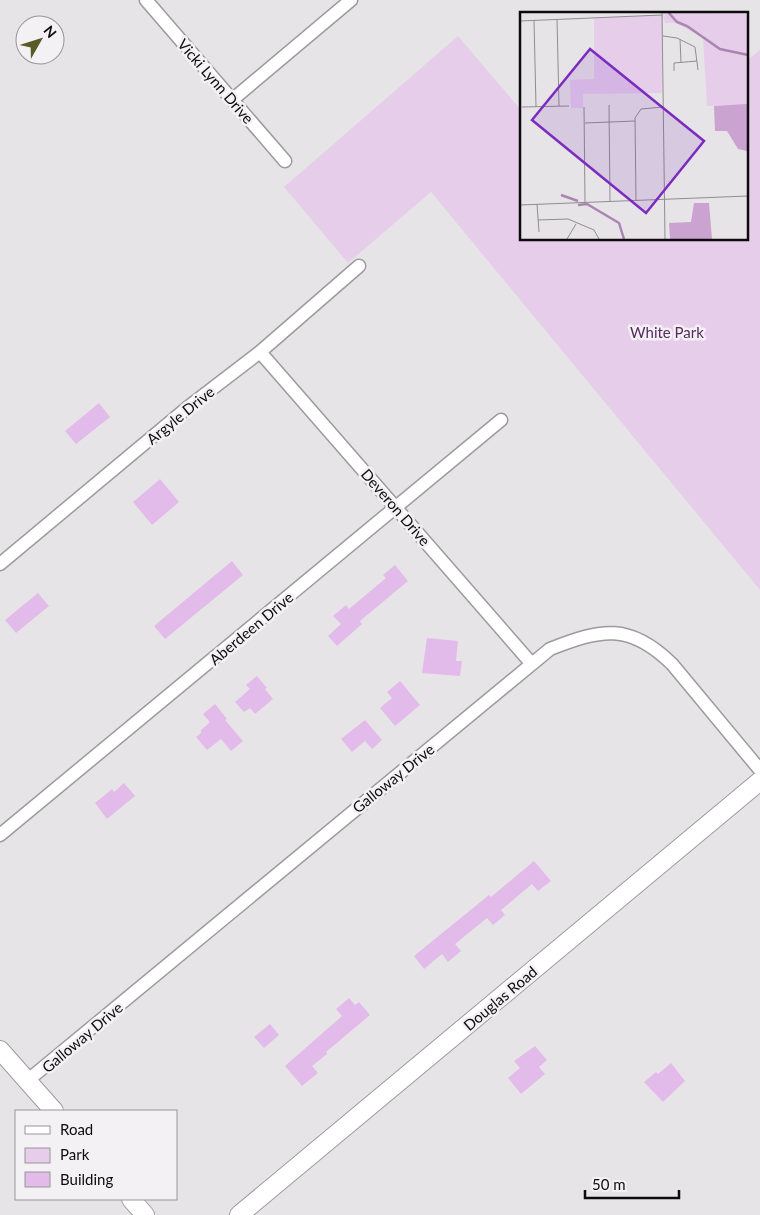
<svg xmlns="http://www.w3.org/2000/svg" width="760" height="1215" viewBox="0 0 760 1215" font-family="Lato,sans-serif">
<rect width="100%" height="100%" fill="#e7e4e7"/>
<path fill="#e6cdea" d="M 458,36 L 521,110 L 521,239 L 746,239 L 746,61 L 760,50 L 760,590 L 431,192 L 348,263 L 284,187 Z"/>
<path fill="#e3bbea" d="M 99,403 L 110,417 L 76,444 L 65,431 Z
M 160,479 L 179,502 L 152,525 L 133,502 Z
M 232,561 L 243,575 L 165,639 L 154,626 Z
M 395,565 L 408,581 L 360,621 L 362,624 L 337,646 L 328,636 L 341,624 L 333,616 L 346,605 L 349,609 L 386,578 L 383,575 Z
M 38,593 L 49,606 L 16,633 L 5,620 Z
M 427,638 L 458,641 L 456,661 L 462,661 L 460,676 L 422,673 Z
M 257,676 L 267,688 L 265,689 L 273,699 L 255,714 L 250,708 L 244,712 L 235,702 L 250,689 L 246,685 Z
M 400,681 L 420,705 L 395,726 L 380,708 L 392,698 L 387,692 Z
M 215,704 L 227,719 L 225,720 L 243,741 L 231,751 L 221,739 L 207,750 L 196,737 L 202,732 L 200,731 L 210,722 L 203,714 Z
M 365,720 L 382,740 L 372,749 L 365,741 L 352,752 L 341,739 Z
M 124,783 L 135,796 L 107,819 L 95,803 L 112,789 L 114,792 Z
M 534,861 L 551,881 L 538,891 L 532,884 L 501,910 L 505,915 L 493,925 L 487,918 L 455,944 L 461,951 L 448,962 L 442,954 L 424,969 L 414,956 L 489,895 L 491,897 Z
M 349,998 L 355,1005 L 359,1002 L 370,1015 L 326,1052 L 327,1054 L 312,1066 L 318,1073 L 302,1086 L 285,1066 L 342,1016 L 336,1009 Z
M 270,1024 L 279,1035 L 264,1048 L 254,1037 Z
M 535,1046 L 547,1060 L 539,1067 L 545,1074 L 521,1094 L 508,1078 L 520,1068 L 514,1061 Z
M 671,1063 L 685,1081 L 663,1102 L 644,1082 L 656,1072 L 658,1074 Z"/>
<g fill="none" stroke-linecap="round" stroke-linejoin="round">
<defs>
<path id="street" d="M 146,0 L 285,161
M 232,100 L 351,0
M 260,352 L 531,663
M 0,564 L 187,408 L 260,352 L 359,266
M 0,835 L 501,420
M 27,1081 L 550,649 C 601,629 629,622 672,664 L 760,770"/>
<path id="secondary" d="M 0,1050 L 54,1111
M 131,1199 L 145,1215
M 239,1215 L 760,781"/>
</defs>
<use href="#street" stroke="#9d9a9e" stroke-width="15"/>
<use href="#secondary" stroke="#9d9a9e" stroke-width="20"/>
<use href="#street" stroke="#fff" stroke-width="12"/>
<use href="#secondary" stroke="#fff" stroke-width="18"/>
</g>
<g text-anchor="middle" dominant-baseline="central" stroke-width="5" stroke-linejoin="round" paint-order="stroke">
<g font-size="15" fill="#0d0b0d" stroke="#f4f1f5">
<text transform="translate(216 81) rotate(49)">Vicki Lynn Drive</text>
<text transform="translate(180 415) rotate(-39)">Argyle Drive</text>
<text transform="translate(396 507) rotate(49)">Deveron Drive</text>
<text transform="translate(251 628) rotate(-40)">Aberdeen Drive</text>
<text transform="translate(393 778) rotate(-39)">Galloway Drive</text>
<text transform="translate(500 998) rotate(-40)">Douglas Road</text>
<text transform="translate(82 1037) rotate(-40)">Galloway Drive</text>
</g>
<g font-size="15" fill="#592962" stroke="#f4f1f5">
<text x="667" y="332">White Park</text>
</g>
</g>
<g transform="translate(520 12)">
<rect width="228" height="228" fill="#e7e4e7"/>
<path d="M 142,0 L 227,2 L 227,93 L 187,94 L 183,26 L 156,11 L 145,11 L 143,3 L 142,81 L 63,82 L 63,96 L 51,96 L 50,68 L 74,67 L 74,6 L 142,3 Z" fill="#e6cdea"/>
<path d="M 227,92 L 228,92 L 227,139 L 218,137 L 207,119 L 195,119 L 194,94 ZM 174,191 L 189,191 L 192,227 L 150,227 L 149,211 L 171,210 Z" fill="#caa3d1"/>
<path fill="none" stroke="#ab85b2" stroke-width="2.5" d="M 148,0 L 157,10 L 167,14 L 200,37 L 228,43M 41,183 L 58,189M 58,193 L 67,192 L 99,211 L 104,227"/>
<path fill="none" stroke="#908d90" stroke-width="1" d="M 142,0 L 145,227M 37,7 L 39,94M 14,8 L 16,95M 0,9 L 142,3M 143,24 L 157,26 L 175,35 L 178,58M 160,27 L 161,50M 154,59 L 154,51 L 177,49M 89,93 L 90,189M 2,95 L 49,94M 64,95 L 65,190M 65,111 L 115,109M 116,188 L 115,106 L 121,97 L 143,95M 17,192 L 19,220M 0,193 L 228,184M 18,208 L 48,207 L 74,218 L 79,227M 47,227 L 56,212"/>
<path fill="#7b2cbf" fill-opacity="0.15" stroke="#7b2cbf" stroke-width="2.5" d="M 70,37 L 184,129 L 126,201 L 12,108 Z"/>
<rect width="228" height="228" fill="none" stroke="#0d0b0d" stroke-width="2.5"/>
</g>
<rect x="15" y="1110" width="162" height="90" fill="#f4f1f5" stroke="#989598"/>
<rect x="25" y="1126" width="25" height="8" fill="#ffffff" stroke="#989598"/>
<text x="60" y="1135" font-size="15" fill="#0d0b0d">Road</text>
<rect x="25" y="1148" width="25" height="15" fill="#e6cdea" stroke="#989598"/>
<text x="60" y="1160" font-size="15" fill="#0d0b0d">Park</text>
<rect x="25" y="1172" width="25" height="15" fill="#e3bbea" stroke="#989598"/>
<text x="60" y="1185" font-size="15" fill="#0d0b0d">Building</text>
<g transform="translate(40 40) rotate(51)"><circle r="24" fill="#f4f1f5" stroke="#989598"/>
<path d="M0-4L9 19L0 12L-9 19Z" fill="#585a28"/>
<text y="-8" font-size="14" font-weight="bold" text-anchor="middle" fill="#0d0b0d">N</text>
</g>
<path d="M585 1190v8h94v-8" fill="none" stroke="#0d0b0d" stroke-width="2.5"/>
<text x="592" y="1190" font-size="15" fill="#0d0b0d" stroke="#f4f1f5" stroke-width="4" paint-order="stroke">50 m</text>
</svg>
